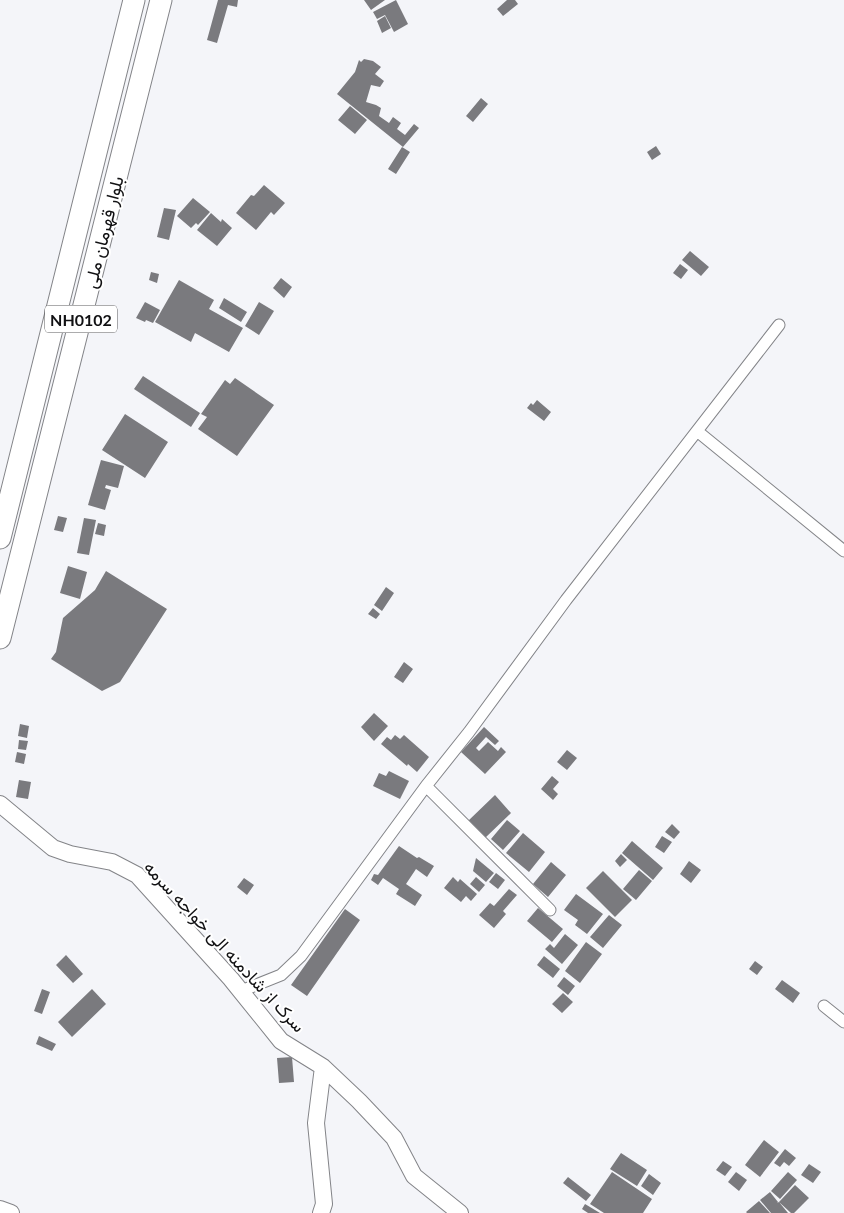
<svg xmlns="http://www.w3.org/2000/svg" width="844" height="1213" viewBox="0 0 844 1213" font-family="Lato,Vazirmatn,sans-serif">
<rect width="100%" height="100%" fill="#f4f5f9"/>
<path fill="#7a7a7e" d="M 218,0 L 238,0 L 237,7 L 228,5 L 217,43 L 207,40 Z
M 364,0 L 385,0 L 371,10 Z
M 396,0 L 408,24 L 394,32 L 385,15 L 377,19 L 373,12 Z
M 507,0 L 515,0 L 518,4 L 503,16 L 497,9 Z
M 385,16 L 391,28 L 382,33 L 377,21 Z
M 364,59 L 373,61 L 381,67 L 375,74 L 384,81 L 380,87 L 371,85 L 366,102 L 376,105 L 381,108 L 379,116 L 389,123 L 393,117 L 401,123 L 397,129 L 405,135 L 414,124 L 419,128 L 403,147 L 337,94 L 355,72 L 359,60 L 361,62 Z
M 481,98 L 488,104 L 473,122 L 466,116 Z
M 350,106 L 367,120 L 355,134 L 338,120 Z
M 656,146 L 661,154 L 652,160 L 647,152 Z
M 402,147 L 410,152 L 396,174 L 388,169 Z
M 264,185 L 285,203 L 274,215 L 271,212 L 256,230 L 236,213 L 251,195 L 254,196 Z
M 193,198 L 210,212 L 198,225 L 196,223 L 191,228 L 177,216 Z
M 164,208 L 176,210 L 169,240 L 157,237 Z
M 211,213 L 221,222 L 222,219 L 232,228 L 217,246 L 197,230 Z
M 690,251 L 709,267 L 701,276 L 682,260 Z
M 680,264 L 688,270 L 681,279 L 673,273 Z
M 151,272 L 159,274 L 157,283 L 149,280 Z
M 281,278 L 292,287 L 284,298 L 273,288 Z
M 179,280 L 214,300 L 209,309 L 243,328 L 229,352 L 195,333 L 191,342 L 155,322 Z
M 224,298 L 247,312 L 241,322 L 219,308 Z
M 145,302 L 160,310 L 153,323 L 146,320 L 145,322 L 136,318 Z
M 259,302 L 274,311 L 259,335 L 245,326 Z
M 143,376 L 200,413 L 191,427 L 134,389 Z
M 235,378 L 274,405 L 237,456 L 198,429 L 207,417 L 201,414 L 225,380 L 230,384 Z
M 537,400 L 551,412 L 544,421 L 527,408 L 531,403 L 533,405 Z
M 125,414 L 168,442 L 145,478 L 102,450 Z
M 101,460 L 124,466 L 118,488 L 106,485 L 105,488 L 111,490 L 105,510 L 88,505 Z
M 58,516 L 67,518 L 63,532 L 54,530 Z
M 84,518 L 96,520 L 89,555 L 77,553 Z
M 98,523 L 106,525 L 104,536 L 95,534 Z
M 68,566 L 87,572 L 80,599 L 60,593 Z
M 106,571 L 167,609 L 120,682 L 102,691 L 51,659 L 56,652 L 63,618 L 95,590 Z
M 386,587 L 394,593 L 382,611 L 374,605 Z
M 373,608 L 380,614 L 376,619 L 368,614 Z
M 404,662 L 413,669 L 403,683 L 394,677 Z
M 374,713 L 388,726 L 374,741 L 361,727 Z
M 20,724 L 29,726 L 27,738 L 18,736 Z
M 484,727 L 499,741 L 495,745 L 486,737 L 476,748 L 479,751 L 488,742 L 498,751 L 501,747 L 506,752 L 485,774 L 461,752 Z
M 395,735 L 400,739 L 404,735 L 429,757 L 417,772 L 408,764 L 407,766 L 381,744 L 387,737 L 391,740 Z
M 19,740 L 28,741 L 26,750 L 18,749 Z
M 567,750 L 577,758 L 567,770 L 557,762 Z
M 17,752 L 26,754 L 24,764 L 15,762 Z
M 389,771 L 409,781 L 400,799 L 373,786 L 379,773 L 386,776 Z
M 552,776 L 559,782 L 553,789 L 558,794 L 553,800 L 541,789 Z
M 19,780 L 31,782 L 28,799 L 16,797 Z
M 495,795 L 511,813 L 485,838 L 468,821 Z
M 507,820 L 520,831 L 503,850 L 491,839 Z
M 672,824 L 680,832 L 674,839 L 665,832 Z
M 523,833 L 545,852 L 529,872 L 506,853 Z
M 662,836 L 672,842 L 664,853 L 655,847 Z
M 632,841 L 663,868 L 653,880 L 622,853 Z
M 399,846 L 417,858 L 419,857 L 434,866 L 427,877 L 416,869 L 406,884 L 422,895 L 415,906 L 396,894 L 399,889 L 383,878 L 378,885 L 371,880 L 374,874 L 378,875 Z
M 621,854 L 627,860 L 620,867 L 615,861 Z
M 476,858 L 494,873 L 486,882 L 473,871 Z
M 689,861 L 701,870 L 691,883 L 680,874 Z
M 551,862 L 566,875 L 548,897 L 533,884 Z
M 639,870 L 652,881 L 636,900 L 623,889 Z
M 603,871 L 632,900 L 615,917 L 586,888 Z
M 496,873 L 505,880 L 498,889 L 489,882 Z
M 453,877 L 458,882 L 460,879 L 477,894 L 471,901 L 466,896 L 461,902 L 444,888 Z
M 476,877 L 485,885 L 479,892 L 470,884 Z
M 244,878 L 254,885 L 247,895 L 237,887 Z
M 509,889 L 517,895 L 503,911 L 506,914 L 494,928 L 479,915 L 490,903 L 494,906 Z
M 576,894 L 603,914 L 587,934 L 575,925 L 578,920 L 564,910 Z
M 538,908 L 563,929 L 552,942 L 527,921 Z
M 345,909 L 360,920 L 307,996 L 291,985 Z
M 609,915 L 622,925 L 603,948 L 590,937 Z
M 565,934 L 578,945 L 562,964 L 545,949 L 550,944 L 554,948 Z
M 586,942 L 602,954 L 580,983 L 565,971 Z
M 66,955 L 83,974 L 73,983 L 56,965 Z
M 544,956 L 560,969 L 553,978 L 537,965 Z
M 755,961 L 763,967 L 757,975 L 749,969 Z
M 564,977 L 575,986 L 568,995 L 557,986 Z
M 782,980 L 800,993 L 793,1003 L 775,989 Z
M 42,989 L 50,992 L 42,1014 L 34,1011 Z
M 92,989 L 106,1004 L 72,1037 L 58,1022 Z
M 563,993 L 573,1002 L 562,1013 L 552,1004 Z
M 39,1036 L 56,1044 L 52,1051 L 36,1044 Z
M 292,1057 L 294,1082 L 279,1083 L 277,1058 Z
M 764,1140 L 779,1152 L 760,1177 L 745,1165 Z
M 785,1149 L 796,1158 L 789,1166 L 784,1162 L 780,1167 L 774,1163 Z
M 621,1153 L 647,1170 L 637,1186 L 610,1169 Z
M 723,1161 L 732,1167 L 725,1176 L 716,1170 Z
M 809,1164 L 821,1172 L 813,1183 L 801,1175 Z
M 612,1172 L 652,1199 L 643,1213 L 604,1213 L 590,1204 Z
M 736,1172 L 747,1180 L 739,1191 L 728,1182 Z
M 788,1172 L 797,1180 L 780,1199 L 771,1191 Z
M 649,1174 L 661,1183 L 653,1195 L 641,1186 Z
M 568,1177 L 591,1195 L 586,1201 L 563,1183 Z
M 795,1185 L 809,1198 L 794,1213 L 791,1213 L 779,1202 Z
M 770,1192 L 778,1202 L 777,1203 L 779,1202 L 788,1213 L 771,1213 L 760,1200 Z
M 759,1201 L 770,1213 L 747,1213 L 746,1212 Z
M 585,1204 L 600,1213 L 588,1213 L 582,1209 Z"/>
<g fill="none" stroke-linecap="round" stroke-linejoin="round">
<defs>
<path id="street" d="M 697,431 L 844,551
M 426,786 L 550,910
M 241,991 L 281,975 L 301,956 L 426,786 L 469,732 L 566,600 L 779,325
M 824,1006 L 844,1022"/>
<path id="secondary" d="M 0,804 L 53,848 L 70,854 L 112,862 L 137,875 L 231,979 L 281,1041 L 323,1067 L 359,1101 L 394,1138 L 414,1176 L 460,1213
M 0,1209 L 11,1213
M 321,1213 L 324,1204 L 316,1123 L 323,1067"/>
<path id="highway" d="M 0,538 L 134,0
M 0,638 L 161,0"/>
</defs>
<use href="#street" stroke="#838488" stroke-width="13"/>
<use href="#secondary" stroke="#838488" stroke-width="18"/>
<use href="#highway" stroke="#838488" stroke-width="23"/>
<use href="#street" stroke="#fff" stroke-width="11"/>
<use href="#secondary" stroke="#fff" stroke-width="16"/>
<use href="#highway" stroke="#fff" stroke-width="21"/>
</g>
<g text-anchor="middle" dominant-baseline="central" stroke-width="4" stroke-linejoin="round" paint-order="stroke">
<rect fill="#fff" stroke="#58585a" stroke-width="1" x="45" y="305.5" width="72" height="27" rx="4"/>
<g font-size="16" font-weight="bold" fill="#111113">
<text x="81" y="319">NH0102</text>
</g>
<g font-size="18" fill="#111113" stroke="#fff">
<text transform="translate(103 232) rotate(-76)">بلوار قهرمان ملی</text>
<text transform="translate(225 946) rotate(47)">سرک از شادمنه الی خواجه سرمه</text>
</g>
</g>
</svg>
